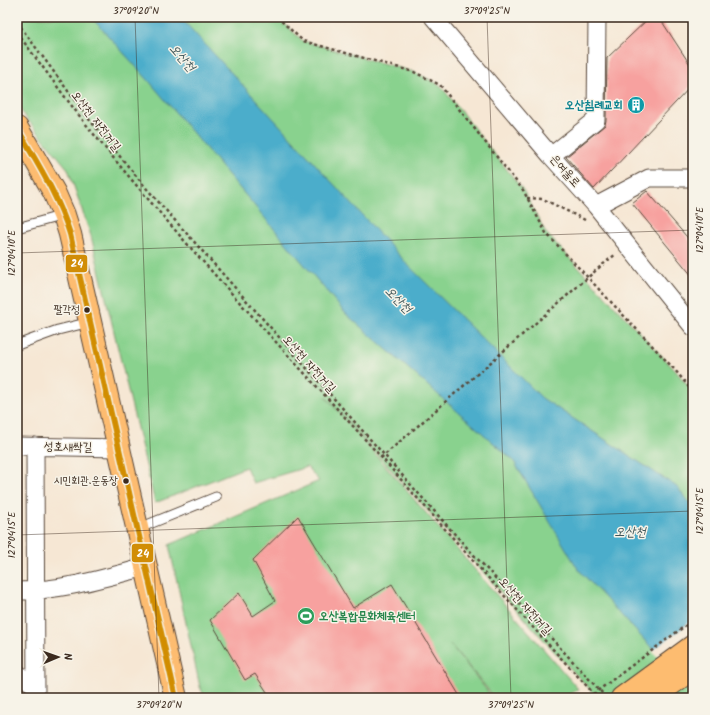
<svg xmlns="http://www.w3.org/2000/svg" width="710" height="715" viewBox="0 0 710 715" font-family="Kalam,'Poor Story',sans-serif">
<rect width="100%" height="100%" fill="#f7f3e8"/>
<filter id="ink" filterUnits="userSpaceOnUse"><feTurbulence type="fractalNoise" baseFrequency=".025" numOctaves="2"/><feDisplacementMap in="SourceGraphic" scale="8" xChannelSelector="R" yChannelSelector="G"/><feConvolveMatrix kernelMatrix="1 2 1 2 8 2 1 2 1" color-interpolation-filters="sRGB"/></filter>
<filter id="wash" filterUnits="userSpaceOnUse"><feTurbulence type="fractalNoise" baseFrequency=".012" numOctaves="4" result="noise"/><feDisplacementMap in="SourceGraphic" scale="16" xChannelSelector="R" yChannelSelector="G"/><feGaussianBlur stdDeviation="0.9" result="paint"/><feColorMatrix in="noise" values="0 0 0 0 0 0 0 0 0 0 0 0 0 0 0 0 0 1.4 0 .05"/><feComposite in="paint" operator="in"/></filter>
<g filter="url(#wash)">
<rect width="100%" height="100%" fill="#f6e7d4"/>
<path fill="#89d28e" stroke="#627e56" d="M 17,17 L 277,17 L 303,41 L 414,72 L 440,85 L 523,190 L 546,233 L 675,370 L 693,392 L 693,698 L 598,698 L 552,649 L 325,396 L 578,689 L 563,698 L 495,698 L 450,644 L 493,698 L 205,698 L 200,687 L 169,545 L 319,481 L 307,467 L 253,483 L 246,467 L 155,503 L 91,236 L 68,169 L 23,114 L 17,101 Z"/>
<path fill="#4cadcb" stroke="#446c74" d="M 91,17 L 180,17 L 409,266 L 542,398 L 677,487 L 693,507 L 693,692 L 578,569 L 513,460 L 346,314 L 149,81 Z"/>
<path fill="#f6e7d4" d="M 693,620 L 693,694 L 652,651 Z"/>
<g id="blocks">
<path fill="#f7a19f" d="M 650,17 L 659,17 L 691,66 L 693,84 L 594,189 L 566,157 L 605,125 L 606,120 L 607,58 Z
M 647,191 L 693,244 L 693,277 L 632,203 Z
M 298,516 L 353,608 L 392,584 L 461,698 L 271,698 L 255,674 L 245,680 L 210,620 L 239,593 L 253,616 L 275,601 L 253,560 Z"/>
</g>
</g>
<g filter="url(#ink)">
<use href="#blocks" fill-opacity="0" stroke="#574639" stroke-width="1"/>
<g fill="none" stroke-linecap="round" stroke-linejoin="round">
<defs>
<path id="service" d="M 17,228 L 64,215
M 17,345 L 58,330 L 90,322
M 137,529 L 216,497"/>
<path id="minor" d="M 433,17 L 551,156 L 596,206 L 693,327
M 551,156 L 596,120 L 597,17
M 596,206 L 649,178 L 693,178
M 17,446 L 119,448
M 35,446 L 36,698
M 17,591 C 62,591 103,578 146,567
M 17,673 L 36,686"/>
<path id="primary" d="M 17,128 L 54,192 L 64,215 L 70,234 L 176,698
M 622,698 L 693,646
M 652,698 L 693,668"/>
</defs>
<use href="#service" stroke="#574639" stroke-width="11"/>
<use href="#minor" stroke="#574639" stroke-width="19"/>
<use href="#primary" stroke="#574639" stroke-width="24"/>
<path stroke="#574639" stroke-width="2.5" stroke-dasharray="3 3" stroke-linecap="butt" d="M 277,17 L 303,41 L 414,72 L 440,85 L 523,190 L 546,233 L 675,370 L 693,392
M 17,22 L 88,118 L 147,189 L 460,540 L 604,695
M 17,33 C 47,72 75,112 106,149 C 194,256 289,355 381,457 C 453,538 524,619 598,698
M 527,198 L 543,199 L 587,221
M 381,458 L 601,266 L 616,254
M 691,698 L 693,696"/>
<use href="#service" stroke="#fff" stroke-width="9"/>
<use href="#minor" stroke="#fff" stroke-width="17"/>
<use href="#primary" stroke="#fdbc70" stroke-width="22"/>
<path stroke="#574639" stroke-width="2.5" stroke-dasharray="3 3" stroke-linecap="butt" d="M 588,698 L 693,620"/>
<defs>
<path id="bus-1" d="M 17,128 C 37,163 58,195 70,234 L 176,698"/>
</defs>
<use href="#bus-1" stroke="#f7f3e8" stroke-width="9"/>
<use href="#bus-1" stroke="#d18d06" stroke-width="6"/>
</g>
</g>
<path fill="none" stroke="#3b2a1e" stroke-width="1" stroke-opacity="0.45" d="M 135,17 L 159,698M 487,17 L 511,698M 17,253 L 693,230M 17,535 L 693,511"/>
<defs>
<symbol id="building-disc" viewBox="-11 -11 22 22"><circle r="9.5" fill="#0f9aa8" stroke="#f7f3e8"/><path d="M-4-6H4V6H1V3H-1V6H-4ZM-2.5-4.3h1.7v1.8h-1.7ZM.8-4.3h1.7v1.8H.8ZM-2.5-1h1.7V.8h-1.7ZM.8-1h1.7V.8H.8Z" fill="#fff"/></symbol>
<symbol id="stadium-disc" viewBox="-11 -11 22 22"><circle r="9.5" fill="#2e9e5b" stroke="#f7f3e8"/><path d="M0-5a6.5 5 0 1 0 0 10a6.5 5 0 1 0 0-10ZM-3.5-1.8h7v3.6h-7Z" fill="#fff"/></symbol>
</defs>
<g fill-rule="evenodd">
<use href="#building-disc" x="626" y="95" width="20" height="20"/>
<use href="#stadium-disc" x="296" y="606" width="20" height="20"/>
</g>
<g fill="#3b2a1e" stroke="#f7f3e8" stroke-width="1.5">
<circle cx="87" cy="310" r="3.5"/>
<circle cx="126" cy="481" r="3.5"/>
</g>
<g text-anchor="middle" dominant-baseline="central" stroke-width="3" stroke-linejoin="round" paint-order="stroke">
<g font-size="11" fill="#3b2a1e" stroke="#f7f3e8" text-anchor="end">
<text x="80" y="310">팔각정</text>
<text x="118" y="481">시민회관.운동장</text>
</g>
<g font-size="12" font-weight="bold" fill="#0d838f" stroke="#f7f3e8" text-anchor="end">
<text x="623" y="105">오산침례교회</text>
</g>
<g font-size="12" fill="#3b2a1e" stroke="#f7f3e8">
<text transform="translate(96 121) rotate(52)">오산천 자전거길</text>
<text transform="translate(565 171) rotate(49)">은여울로</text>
<text transform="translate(309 364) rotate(48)">오산천 자전거길</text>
<text transform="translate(68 447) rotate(1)">성호새싹길</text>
<text transform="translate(525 606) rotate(48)">오산천 자전거길</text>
</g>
<g font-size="12" font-weight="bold" fill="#27864d" stroke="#f7f3e8" text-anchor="start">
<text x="319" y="616">오산복합문화체육센터</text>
</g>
<g font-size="13" font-style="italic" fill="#41585b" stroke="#f7f3e8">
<text transform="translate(182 58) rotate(49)">오산천</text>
<text transform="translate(398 300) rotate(45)">오산천</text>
<text x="630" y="532">오산천</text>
</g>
</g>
<g stroke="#f7f3e8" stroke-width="1.5">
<rect x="65" y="254" width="23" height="19" rx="4" fill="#d18d06"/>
<rect x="131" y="543" width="23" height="20" rx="4" fill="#d18d06"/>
</g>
<g font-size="11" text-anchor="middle" font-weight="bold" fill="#fff">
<text x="77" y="267">24</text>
<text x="143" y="557">24</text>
</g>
<rect width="710" height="715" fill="none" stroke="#f7f3e8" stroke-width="44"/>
<g transform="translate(58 657) rotate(88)" stroke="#f7f3e8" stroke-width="3" paint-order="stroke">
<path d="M0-3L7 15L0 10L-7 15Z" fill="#3b2a1e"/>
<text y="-6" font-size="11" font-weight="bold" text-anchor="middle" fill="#3b2a1e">N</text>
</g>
<rect x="22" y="22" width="666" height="671" fill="none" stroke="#3b2a1e" stroke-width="1.5"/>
<g font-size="10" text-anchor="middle" fill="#3b2a1e">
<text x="136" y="14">37°09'20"N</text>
<text x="487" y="14">37°09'25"N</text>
<text transform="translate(699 230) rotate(-90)" y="4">127°04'10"E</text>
<text transform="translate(11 253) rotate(-90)" y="4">127°04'10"E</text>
<text transform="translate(699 511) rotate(-90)" y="4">127°04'15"E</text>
<text transform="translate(11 535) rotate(-90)" y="4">127°04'15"E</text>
<text x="159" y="708">37°09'20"N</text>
<text x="511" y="708">37°09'25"N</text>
</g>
</svg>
